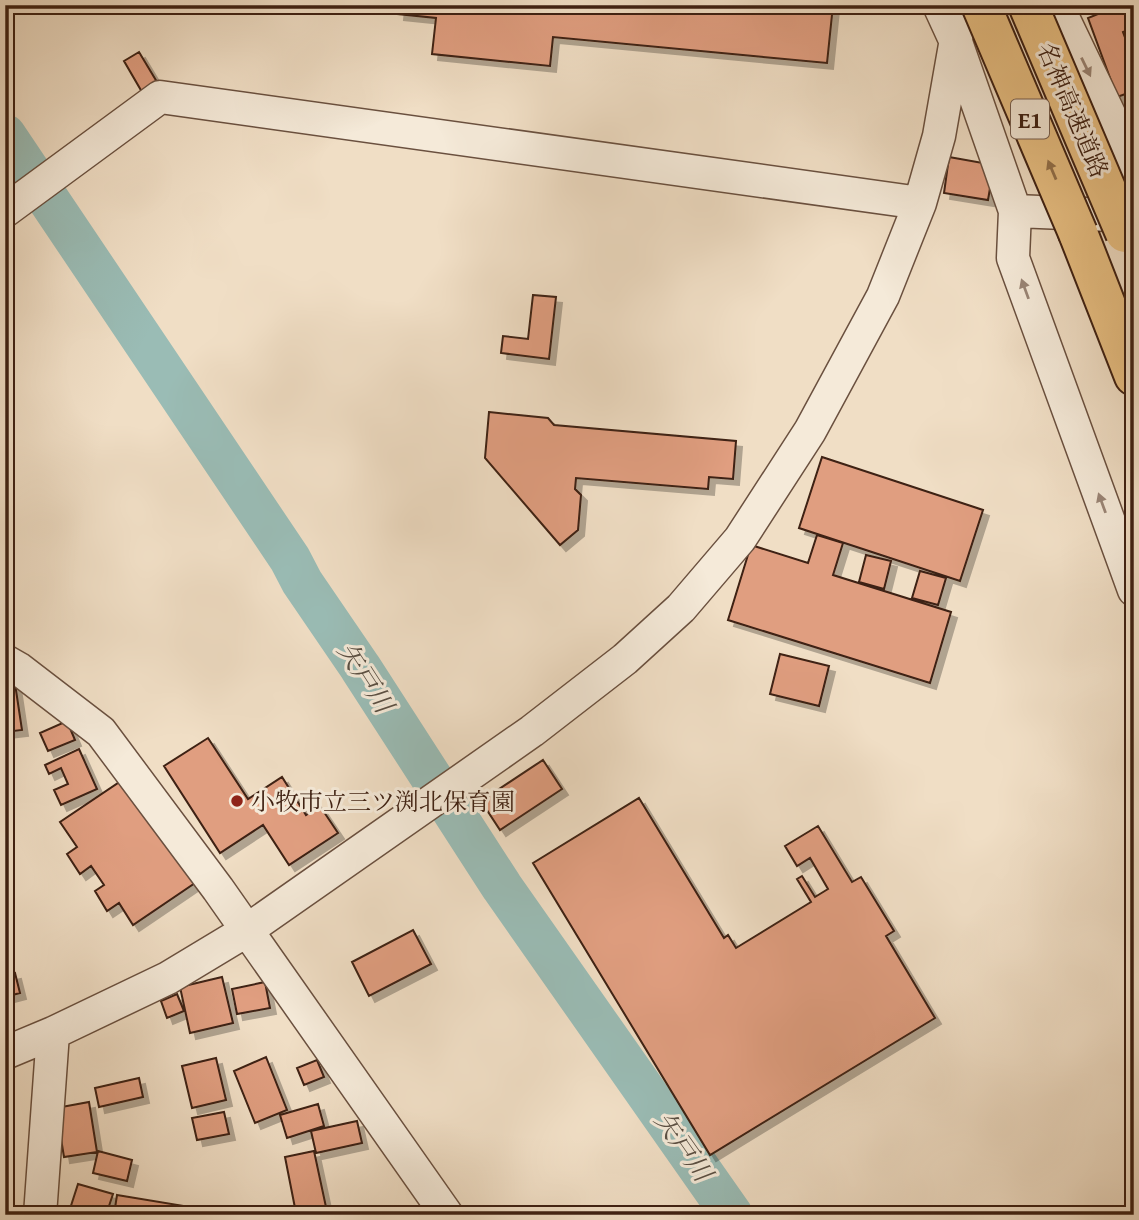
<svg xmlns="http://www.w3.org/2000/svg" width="1139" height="1220" viewBox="0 0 1139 1220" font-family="'Gentium Book Plus','Noto Serif JP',serif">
<defs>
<filter id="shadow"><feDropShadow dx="6" dy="6" stdDeviation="0" flood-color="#0004"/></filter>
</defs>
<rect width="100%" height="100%" fill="#f0dec5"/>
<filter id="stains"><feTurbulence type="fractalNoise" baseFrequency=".00286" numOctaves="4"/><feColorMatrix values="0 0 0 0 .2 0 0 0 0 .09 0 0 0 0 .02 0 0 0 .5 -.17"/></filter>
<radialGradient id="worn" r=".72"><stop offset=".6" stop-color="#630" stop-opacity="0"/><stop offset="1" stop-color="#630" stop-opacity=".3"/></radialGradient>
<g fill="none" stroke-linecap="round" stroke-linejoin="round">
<path stroke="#9abcb5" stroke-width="42" d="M 5,135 L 290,559 L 302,582 L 360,667 L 502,887 L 732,1215"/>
</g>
<path fill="#e09e80" stroke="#3e2012" stroke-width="2" filter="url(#shadow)" d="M 399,5 L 833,5 L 827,63 L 553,37 L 550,66 L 432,54 L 436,18 L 398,14 Z
M 1120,5 L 1125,5 L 1133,28 L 1123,32 L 1134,62 L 1134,91 L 1117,97 L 1088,18 Z
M 139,52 L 157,82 L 142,92 L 124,61 Z
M 949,157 L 994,165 L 988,200 L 944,193 Z
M 533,295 L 556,297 L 549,359 L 501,353 L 503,336 L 528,339 Z
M 489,412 L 548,418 L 554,425 L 736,441 L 733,479 L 709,477 L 708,489 L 576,478 L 575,489 L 581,495 L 578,530 L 560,545 L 485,458 Z
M 822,457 L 983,510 L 960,581 L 799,528 Z
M 817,535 L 843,543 L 833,575 L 951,612 L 930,683 L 728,620 L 751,545 L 808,563 Z
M 866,555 L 891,561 L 884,589 L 859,582 Z
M 920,571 L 946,578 L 938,605 L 912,598 Z
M 780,654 L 829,666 L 819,706 L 770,694 Z
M 14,677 L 22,730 L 5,732 L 5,678 Z
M 67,721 L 75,740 L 48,751 L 40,733 Z
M 208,738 L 248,799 L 282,777 L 306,815 L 320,806 L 338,833 L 289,865 L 263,825 L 220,853 L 164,766 Z
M 79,749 L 97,789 L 61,805 L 54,790 L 68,784 L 61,768 L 49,774 L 45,765 Z
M 543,760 L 562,789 L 500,830 L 481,801 Z
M 124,779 L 195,883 L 133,925 L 119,903 L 107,911 L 95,891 L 104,885 L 91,866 L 80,874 L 67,854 L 77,847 L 60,822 Z
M 639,798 L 724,938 L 728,935 L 736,948 L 811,902 L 797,879 L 802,876 L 815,897 L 828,889 L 810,858 L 797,866 L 785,846 L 818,826 L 852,882 L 861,877 L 894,931 L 886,936 L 935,1018 L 710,1155 L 533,863 Z
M 413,930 L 431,964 L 369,996 L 352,962 Z
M 15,973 L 20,993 L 5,997 L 5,975 Z
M 222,977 L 233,1023 L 190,1033 L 180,987 Z
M 265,982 L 270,1008 L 237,1014 L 232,989 Z
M 177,994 L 184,1011 L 167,1018 L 161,1001 Z
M 266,1057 L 287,1110 L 255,1123 L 234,1071 Z
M 216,1058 L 226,1100 L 192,1108 L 182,1066 Z
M 317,1060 L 324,1077 L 304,1085 L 297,1068 Z
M 139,1078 L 143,1097 L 99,1107 L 95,1088 Z
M 89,1102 L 97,1152 L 64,1157 L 56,1108 Z
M 318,1104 L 324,1126 L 287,1138 L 280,1115 Z
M 224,1112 L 229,1134 L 197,1140 L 192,1118 Z
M 357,1121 L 362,1143 L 316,1153 L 311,1131 Z
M 98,1151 L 132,1160 L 127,1181 L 93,1173 Z
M 314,1151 L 326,1207 L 296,1213 L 285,1157 Z
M 78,1184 L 113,1194 L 106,1215 L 68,1215 Z
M 117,1195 L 190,1207 L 189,1215 L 137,1215 L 138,1211 L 115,1208 Z
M 330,1207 L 332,1215 L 305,1215 L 304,1212 Z"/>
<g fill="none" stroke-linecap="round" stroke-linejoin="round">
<defs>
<path id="minor" d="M 939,5 L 956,42 L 1015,211 L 1013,258 L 1134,590
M 1057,5 L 1134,166
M 5,211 L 160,97 L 920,203
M 1015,211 L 1134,216
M 5,661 L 19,669 L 101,732 L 218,889 L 447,1215
M 5,1053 L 53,1033 L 168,978 L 246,931 L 532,731 L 625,659 L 681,608 L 740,539 L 810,431 L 883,296 L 920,203 L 939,136 L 962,5
M 40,1215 L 53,1033"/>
<path id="highway" d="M 1078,233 L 1134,376"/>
</defs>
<use href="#minor" stroke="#6a503f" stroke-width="35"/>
<use href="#highway" stroke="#3e2012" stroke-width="42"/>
<use href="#minor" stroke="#f5ead9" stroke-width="32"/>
<use href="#highway" stroke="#e8bf82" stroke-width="38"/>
<defs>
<path id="highway-bridge" d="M 981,5 L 1078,233
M 1028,5 L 1125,233"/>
</defs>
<use href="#highway-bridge" stroke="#3e2012" stroke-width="42" stroke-linecap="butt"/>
<use href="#highway-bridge" stroke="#e8bf82" stroke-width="38"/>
</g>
<defs><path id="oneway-solid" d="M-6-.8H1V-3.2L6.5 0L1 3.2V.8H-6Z" transform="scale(1.75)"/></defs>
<g fill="#9a8576">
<use href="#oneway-solid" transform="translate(1086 67) rotate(64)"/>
<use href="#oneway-solid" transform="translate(1025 289) rotate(-110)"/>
<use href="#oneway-solid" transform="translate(1102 503) rotate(-110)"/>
</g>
<use fill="#93704a" href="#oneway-solid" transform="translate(1052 170) rotate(-113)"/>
<circle fill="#8f2418" stroke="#f5ead9" stroke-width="2.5" cx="237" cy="801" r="7"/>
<g text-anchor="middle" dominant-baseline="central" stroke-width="6" stroke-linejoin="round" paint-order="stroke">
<rect fill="#f5ead9" stroke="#755d4e" stroke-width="2" x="1011" y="99.5" width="38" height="39" rx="5"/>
<g font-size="23" font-weight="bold" fill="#3e2012">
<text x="1030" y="119">E1</text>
</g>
<g font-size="24" fill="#3e2012" stroke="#f5ead9">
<text transform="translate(1073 110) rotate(67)">名神高速道路</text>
</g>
<g font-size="24" fill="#3e2012" stroke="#f5ead9" text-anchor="start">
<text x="251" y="801">小牧市立三ツ渕北保育園</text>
</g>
<g font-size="26" font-style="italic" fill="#5a4f43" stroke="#f5ead9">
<text transform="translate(366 677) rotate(57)">矢戸川</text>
<text transform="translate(684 1146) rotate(55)">矢戸川</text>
</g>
</g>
<rect width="1139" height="1220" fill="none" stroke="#f0dec5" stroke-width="28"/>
<rect x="7" y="7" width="1125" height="1206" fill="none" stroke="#3e2012" stroke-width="3.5"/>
<rect x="14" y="14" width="1111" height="1192" fill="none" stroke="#3e2012" stroke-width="2"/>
<rect width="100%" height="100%" filter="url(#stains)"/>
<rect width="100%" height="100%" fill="url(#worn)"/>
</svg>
